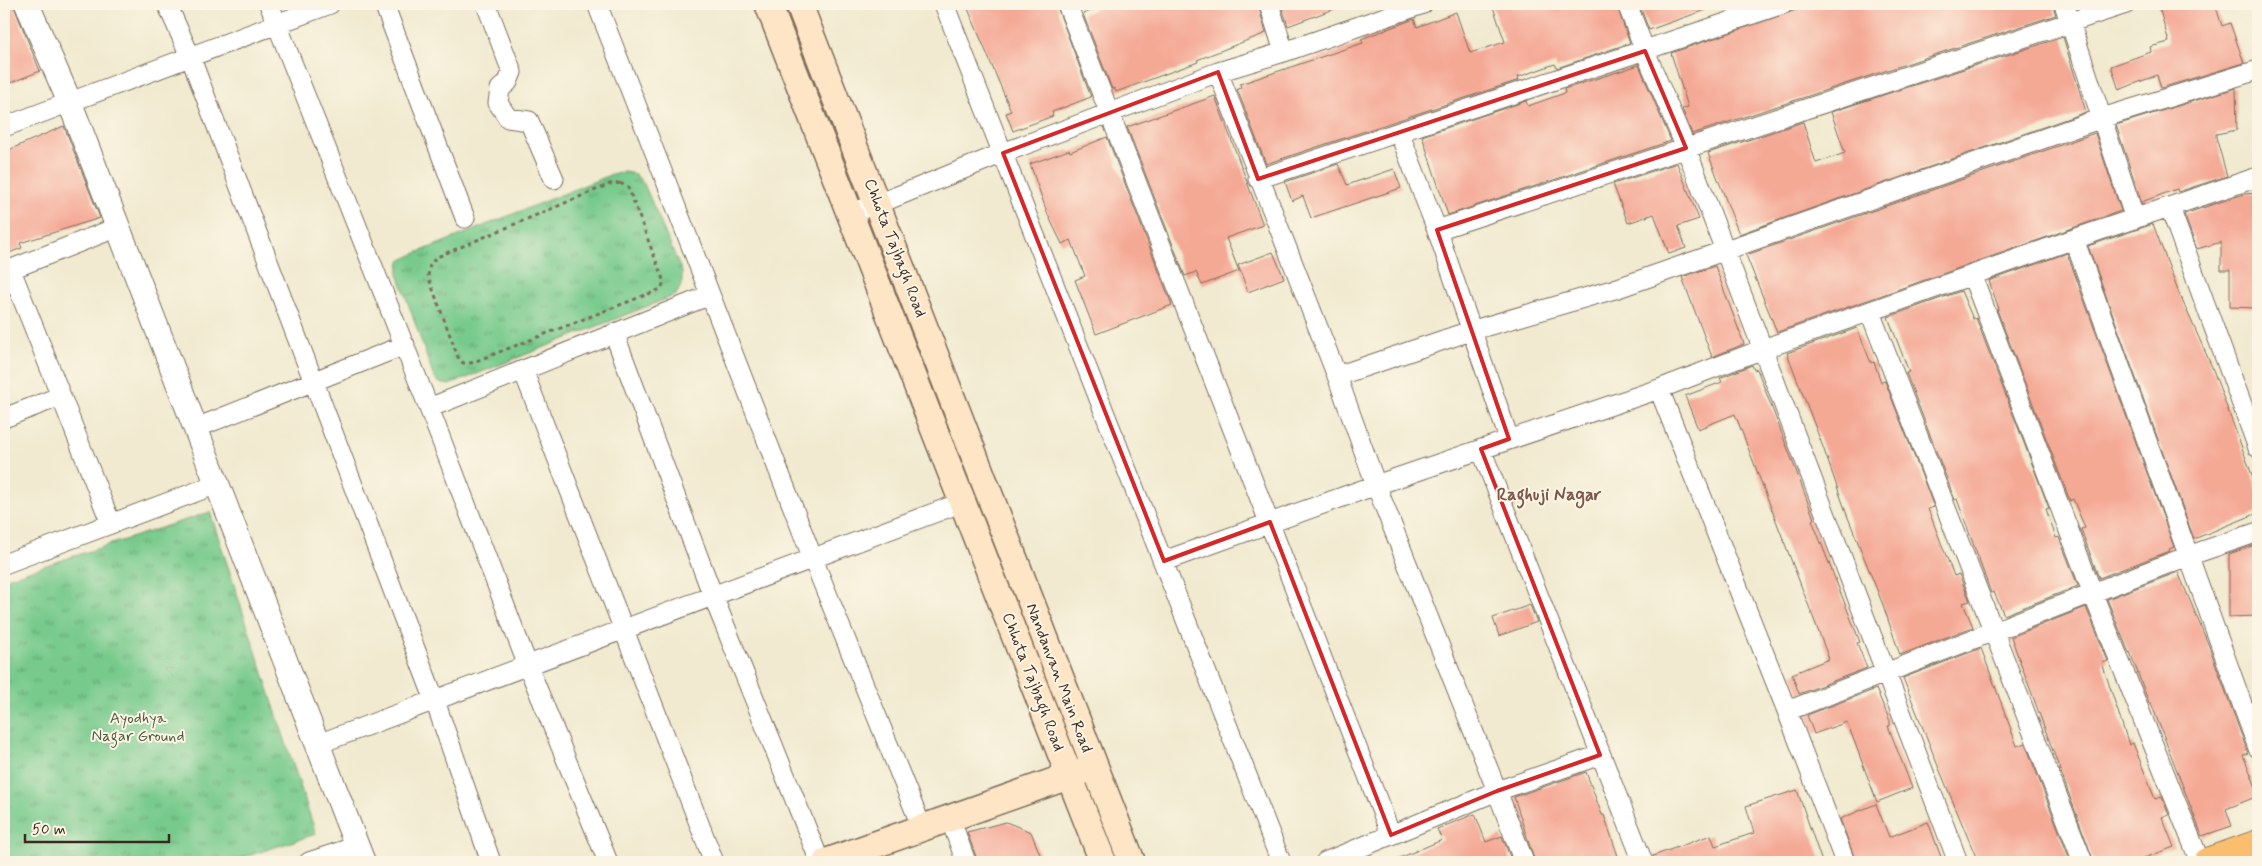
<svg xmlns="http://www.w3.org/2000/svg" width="2262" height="866" viewBox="0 0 2262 866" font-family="Mynerve,sans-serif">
<defs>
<pattern id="park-tufts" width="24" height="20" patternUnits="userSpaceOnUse" patternTransform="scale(1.25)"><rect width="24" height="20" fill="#77ca8c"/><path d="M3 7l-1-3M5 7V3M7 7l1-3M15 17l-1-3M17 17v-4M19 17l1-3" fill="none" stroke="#63a472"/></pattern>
</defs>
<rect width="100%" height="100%" fill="#fcf5e5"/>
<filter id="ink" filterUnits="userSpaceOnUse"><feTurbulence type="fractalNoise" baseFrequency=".02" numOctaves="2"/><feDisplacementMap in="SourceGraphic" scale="10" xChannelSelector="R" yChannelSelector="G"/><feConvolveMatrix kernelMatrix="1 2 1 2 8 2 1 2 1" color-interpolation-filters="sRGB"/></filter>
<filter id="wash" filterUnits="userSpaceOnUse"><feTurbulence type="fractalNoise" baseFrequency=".0096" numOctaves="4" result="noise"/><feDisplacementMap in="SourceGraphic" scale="20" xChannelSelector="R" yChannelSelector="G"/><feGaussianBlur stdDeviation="1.12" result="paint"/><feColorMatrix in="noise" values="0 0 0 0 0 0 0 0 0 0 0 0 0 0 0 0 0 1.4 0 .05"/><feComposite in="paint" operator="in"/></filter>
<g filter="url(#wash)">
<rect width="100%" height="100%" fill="#f1ead0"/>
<path fill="url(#park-tufts)" stroke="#597a55" d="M 624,172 L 635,174 L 644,184 L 682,272 L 682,284 L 676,295 L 449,385 L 440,383 L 434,378 L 398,274 L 400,261 L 414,254 L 610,175 Z
M 210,512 L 316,834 L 229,862 L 4,862 L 4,579 Z"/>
<g id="blocks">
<path fill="#f4a995" d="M 4,4 L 13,4 L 40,71 L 10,83 L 4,67 Z
M 966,4 L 1056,4 L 1091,97 L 1052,112 L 1053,116 L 1013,131 L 1006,113 L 1011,111 Z
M 1108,4 L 1258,4 L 1266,33 L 1197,60 L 1198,62 L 1116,92 L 1114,88 L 1112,89 L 1083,14 Z
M 1281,4 L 1342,4 L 1342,6 L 1288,26 Z
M 1492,4 L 1616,4 L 1630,43 L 1557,68 L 1555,64 L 1518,77 L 1519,80 L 1266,164 L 1237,89 L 1241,88 L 1240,84 L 1363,43 L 1361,39 L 1414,19 L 1417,27 L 1456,12 L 1470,53 L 1505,42 Z
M 1639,4 L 1716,4 L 1717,6 L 1649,30 Z
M 1814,4 L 2052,4 L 2056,15 L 1692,134 L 1682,109 L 1688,107 L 1671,53 Z
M 2158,4 L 2215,4 L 2222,26 L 2230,23 L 2244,63 L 2161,88 L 2157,75 L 2119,90 L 2111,66 L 2151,52 L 2150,47 L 2169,42 Z
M 2063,37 L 2086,112 L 1739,234 L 1708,153 L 1803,122 L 1816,163 L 1845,153 L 1831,112 Z
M 1639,65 L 1671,141 L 1448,215 L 1422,136 L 1526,101 L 1528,106 L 1565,93 L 1564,89 Z
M 2236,88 L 2237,130 L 2216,134 L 2216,137 L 2227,176 L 2178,192 L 2177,189 L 2144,201 L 2145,203 L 2142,204 L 2116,125 Z
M 1215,96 L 1263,225 L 1226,238 L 1239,271 L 1202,285 L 1196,272 L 1185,276 L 1127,127 Z
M 64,126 L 100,218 L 20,243 L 22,248 L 4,255 L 4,152 Z
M 2095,133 L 2121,211 L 1777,332 L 1746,255 Z
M 1107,137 L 1172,305 L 1096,334 L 1075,280 L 1085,276 L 1071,240 L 1062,244 L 1048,215 L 1030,164 L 1069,150 L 1070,152 Z
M 1677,163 L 1699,219 L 1678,226 L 1686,248 L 1669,254 L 1654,214 L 1628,223 L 1613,184 Z
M 1338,164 L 1347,185 L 1394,169 L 1401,188 L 1311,218 L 1303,196 L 1292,201 L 1285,182 Z
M 2258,193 L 2258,308 L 2230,307 L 2230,270 L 2221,270 L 2221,242 L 2197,249 L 2184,214 L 2244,194 Z
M 2153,224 L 2178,291 L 2212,367 L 2258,491 L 2258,513 L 2194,539 L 2088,246 Z
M 1273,252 L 1284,278 L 1248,292 L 1238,265 Z
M 2067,253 L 2174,547 L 2169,549 L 2170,551 L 2099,578 L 2081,529 L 2085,528 L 2073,499 L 2070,501 L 1997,310 L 1999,309 L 1989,281 Z
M 1715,266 L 1744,344 L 1712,357 L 1682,277 Z
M 1961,291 L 1973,319 L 1976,318 L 2049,508 L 2046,509 L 2056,538 L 2059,537 L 2078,586 L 2004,615 L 1994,592 L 1991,593 L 1957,499 L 1955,500 L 1906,373 L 1909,372 L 1888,317 Z
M 1857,328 L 1871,363 L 1874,362 L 1881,382 L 1885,381 L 1934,507 L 1928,509 L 1954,576 L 1959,574 L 1970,601 L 1963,603 L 1973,627 L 1900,655 L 1883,605 L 1847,515 L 1823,447 L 1787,353 Z
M 1752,365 L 1754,370 L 1757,369 L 1797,473 L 1814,519 L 1812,520 L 1860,642 L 1857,643 L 1867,668 L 1799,694 L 1792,674 L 1829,659 L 1800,583 L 1735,414 L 1698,429 L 1685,396 L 1722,382 L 1720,378 Z
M 2258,544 L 2258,616 L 2229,617 L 2229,554 Z
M 2178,572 L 2209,646 L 2248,753 L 2243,755 L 2258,792 L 2258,796 L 2226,809 L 2232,826 L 2202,836 L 2151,703 L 2149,703 L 2130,652 L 2129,653 L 2107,599 Z
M 1530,605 L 1537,622 L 1499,636 L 1493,618 Z
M 2086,607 L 2108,661 L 2102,663 L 2129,745 L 2133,743 L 2155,799 L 2162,797 L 2169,815 L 2162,817 L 2174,847 L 2133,862 L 2094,862 L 2011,637 Z
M 1981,648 L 2017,746 L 2025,743 L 2071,862 L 1978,862 L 1938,766 L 1903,678 Z
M 1876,689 L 1890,721 L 1890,726 L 1888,726 L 1912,788 L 1877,802 L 1847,722 L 1814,734 L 1807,715 Z
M 1586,772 L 1602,815 L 1604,815 L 1620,862 L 1535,862 L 1514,797 Z
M 1797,790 L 1822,862 L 1654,862 L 1653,856 L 1711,835 L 1715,846 L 1754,833 L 1746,806 Z
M 1876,804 L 1889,837 L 1928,822 L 1943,862 L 1856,862 L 1840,819 Z
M 1475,814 L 1486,842 L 1502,836 L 1512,862 L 1390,862 L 1442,840 L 1437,829 Z
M 1006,822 L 1031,832 L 1043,862 L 978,862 L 967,832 Z"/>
</g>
</g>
<g filter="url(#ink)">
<use href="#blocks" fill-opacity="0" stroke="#7b6d5c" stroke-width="1"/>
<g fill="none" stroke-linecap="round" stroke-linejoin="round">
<defs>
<path id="minor" d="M 167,4 L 190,56 L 435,701 L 491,862
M 269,4 L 429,408
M 384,4 L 465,218
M 486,4 L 512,72 L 508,82 L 500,89 L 498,103 L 508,118 L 529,121 L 554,179
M 597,4 L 813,559 L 922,828
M 944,4 L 1281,862
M 1067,4 L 1391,835 L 1497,791 L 1524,862
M 1269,4 L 1284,52
M 1627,4 L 1645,51 L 1686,148 L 1958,862
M 2064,4 L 2135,219
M 1218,72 L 1337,376 L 1376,485 L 1497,791 L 1600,755
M 4,127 L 330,4
M 1399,132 L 1437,230
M 1258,179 L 1783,4
M 2170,208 L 2258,448
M 850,213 L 878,204 L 1003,153 L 1218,72 L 1284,52 L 1423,4
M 2074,239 L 2258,748
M 11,270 L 61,396
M 4,272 L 118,227
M 1972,275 L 2093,594 L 2200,862
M 1870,312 L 2083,862
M 614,333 L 713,596 L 820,862
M 523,370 L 714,862
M 1337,376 L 1470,331 L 1615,289 L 2102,118 L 2258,70
M 1659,389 L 1787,711 L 1845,862
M 4,418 L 61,396 L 111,524
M 196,428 L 405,345
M 1509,439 L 1437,230 L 2126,4
M 1481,449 L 1643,862
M 1164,561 L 1376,485 L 1659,389 L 1763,349 L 2074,239 L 2258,177
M 4,564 L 217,484
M 1787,711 L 2188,556 L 2258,532
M 318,744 L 963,502
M 950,818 L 966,862
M 309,862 L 357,846
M 608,862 L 528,666 L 429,408 L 710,295
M 1325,862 L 1391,835"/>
<path id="tertiary" d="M 27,4 L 70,103 L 363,862"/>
<path id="secondary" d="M 768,4 L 1103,862
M 799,4 L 1132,862
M 826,862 L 1086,770"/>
<path id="primary" d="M 2208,862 L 2258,844"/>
</defs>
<use href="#minor" stroke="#7b6d5c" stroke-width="21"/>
<use href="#tertiary" stroke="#7b6d5c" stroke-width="26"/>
<use href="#secondary" stroke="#7b6d5c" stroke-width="29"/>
<use href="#primary" stroke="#7b6d5c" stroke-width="30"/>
<path stroke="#7b6d5c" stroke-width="3" stroke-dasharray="4 4" stroke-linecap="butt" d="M 620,183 L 628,187 L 664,282 L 661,289 L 471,363 L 463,363 L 458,357 L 428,276 L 430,264 L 437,257 L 610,184 Z"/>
<use href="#minor" stroke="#fff" stroke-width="19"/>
<use href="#tertiary" stroke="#fff" stroke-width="24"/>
<use href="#secondary" stroke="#fde5c5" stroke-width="26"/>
<use href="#primary" stroke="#fabe6e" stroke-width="28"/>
</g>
</g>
<path fill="none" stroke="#d62828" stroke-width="4" stroke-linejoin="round" d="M 1645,51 L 1686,148 L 1437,230 L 1509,439 L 1481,449 L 1600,755 L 1497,791 L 1391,835 L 1270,522 L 1164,561 L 1003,153 L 1218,72 L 1258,179 Z"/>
<g text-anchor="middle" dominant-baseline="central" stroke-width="4" stroke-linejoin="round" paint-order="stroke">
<g font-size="16" fill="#3b2a1e" stroke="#fcf5e5">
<text transform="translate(895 248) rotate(69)">Chhota Tajbagh Road</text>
<text transform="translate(1059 678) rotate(69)">Nandanvan Main Road</text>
<text transform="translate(1033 682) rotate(69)">Chhota Tajbagh Road</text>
</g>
<g font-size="16" fill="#4d5a3f" stroke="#fcf5e5">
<text x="138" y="718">Ayodhya<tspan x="138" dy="18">Nagar Ground</tspan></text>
</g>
<g font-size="18" font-weight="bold" fill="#7c5648" stroke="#fcf5e5">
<text x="1549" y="495">Raghuji Nagar</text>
</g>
</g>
<rect width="2262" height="866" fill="none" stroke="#fcf5e5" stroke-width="20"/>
<path d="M25 834v8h144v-8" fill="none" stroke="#3b2a1e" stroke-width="2.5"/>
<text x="32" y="834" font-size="15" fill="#3b2a1e" stroke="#fcf5e5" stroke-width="4" paint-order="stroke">50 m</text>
</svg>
